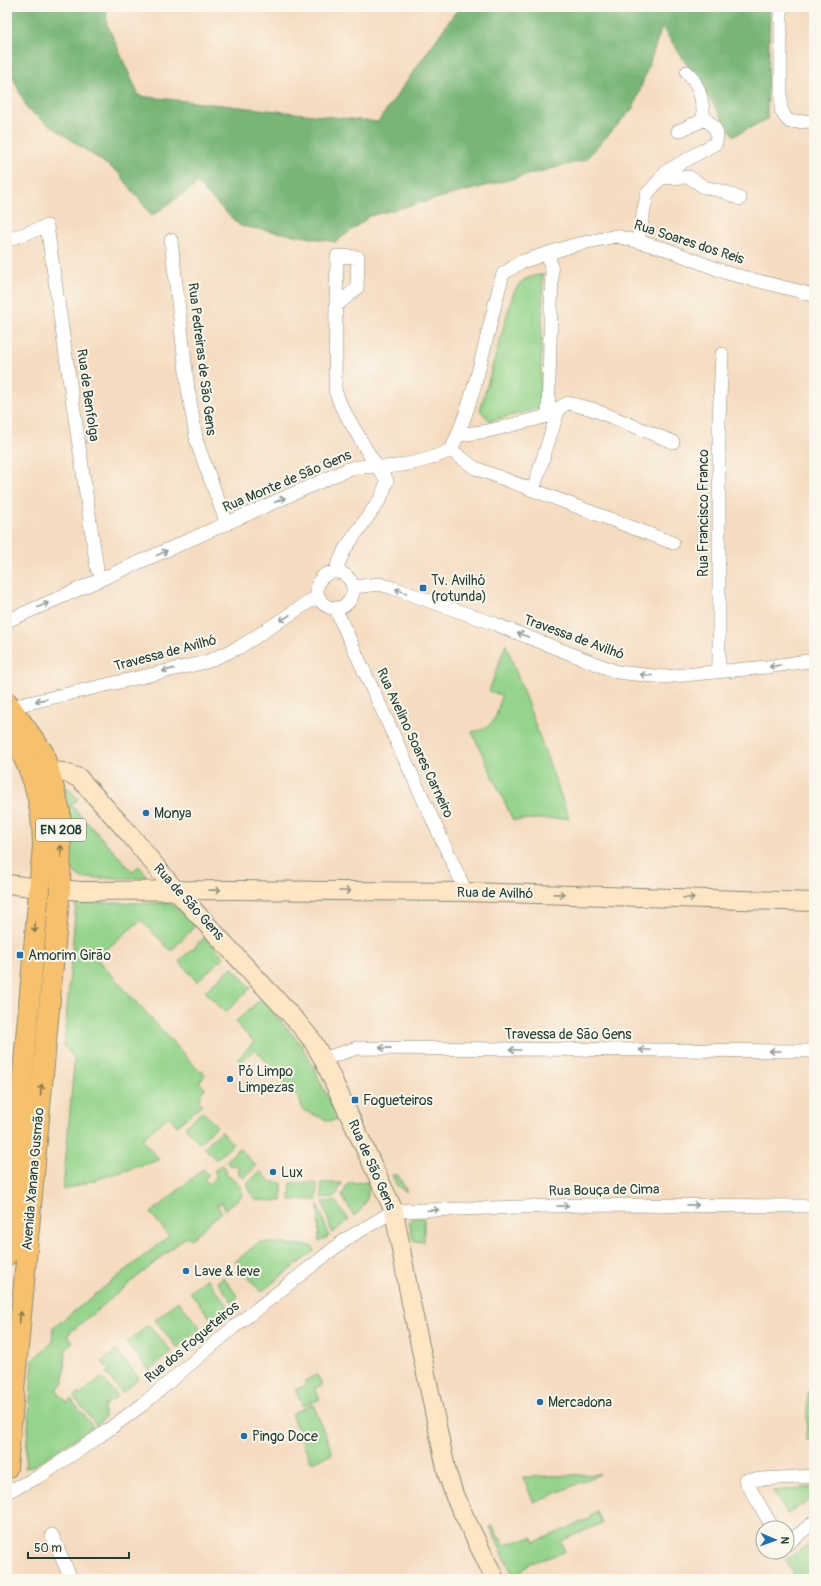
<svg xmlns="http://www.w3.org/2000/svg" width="821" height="1586" viewBox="0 0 821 1586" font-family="Pangolin,sans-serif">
<rect width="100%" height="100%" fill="#fbf7ec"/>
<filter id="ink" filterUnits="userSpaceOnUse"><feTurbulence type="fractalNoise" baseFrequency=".025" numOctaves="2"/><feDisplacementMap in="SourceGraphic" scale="8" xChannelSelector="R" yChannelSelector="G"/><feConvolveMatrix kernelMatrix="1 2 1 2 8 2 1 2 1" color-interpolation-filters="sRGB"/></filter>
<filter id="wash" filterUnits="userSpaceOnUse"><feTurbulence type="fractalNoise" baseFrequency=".012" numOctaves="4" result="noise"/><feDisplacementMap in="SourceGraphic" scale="16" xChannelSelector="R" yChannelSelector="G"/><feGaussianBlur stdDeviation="0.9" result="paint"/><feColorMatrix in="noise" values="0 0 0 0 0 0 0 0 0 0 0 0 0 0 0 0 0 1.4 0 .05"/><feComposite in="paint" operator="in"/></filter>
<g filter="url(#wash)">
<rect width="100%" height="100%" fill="#f5dcc0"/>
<path fill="#94d48b" stroke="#5a8860" d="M 543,274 L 540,408 L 490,421 L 480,410 L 513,294 C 521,278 527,278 543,274 Z
M 506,644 L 569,818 L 513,820 L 472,732 C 495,728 497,716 501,695 L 489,691 Z
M 65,785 L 78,799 L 71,805 L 132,871 L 139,866 L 146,875 L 145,878 L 82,878 L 76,874 L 70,866 Z
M 76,903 L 167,903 C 181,907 187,916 195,926 L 171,951 L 141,920 L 96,958 L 200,1072 L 202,1071 L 205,1075 L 199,1082 L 205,1088 L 200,1094 L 202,1096 L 198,1100 L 202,1104 L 177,1126 L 169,1116 L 142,1139 L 159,1160 L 63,1190 L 74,1064 L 74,1058 L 64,1046 Z
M 205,937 L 224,957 L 197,982 L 179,961 Z
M 232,967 L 251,988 L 225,1013 L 205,991 Z
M 261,999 L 300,1043 L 310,1060 L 338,1119 L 329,1121 L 303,1110 L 299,1098 L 255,1049 L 240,1063 L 237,1060 L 254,1042 L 235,1022 Z
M 202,1111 L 217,1126 L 199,1143 L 185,1127 Z
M 221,1131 L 233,1144 L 216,1160 L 204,1147 Z
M 239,1148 L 256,1166 L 243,1179 L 239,1174 L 238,1166 L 229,1165 L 226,1161 Z
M 222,1164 L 226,1169 L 226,1175 L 234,1179 L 242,1188 L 242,1196 L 225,1210 L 222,1202 L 217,1206 L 222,1212 L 191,1239 L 187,1236 L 67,1335 L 73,1343 L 66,1349 L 63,1384 L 56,1389 L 67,1403 L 71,1399 L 93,1427 L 32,1467 L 25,1468 L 33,1359 L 52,1343 L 53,1328 L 169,1236 L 151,1213 L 203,1169 L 209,1175 L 204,1179 L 209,1184 L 217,1176 L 214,1171 Z
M 260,1171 L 271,1182 L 282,1183 L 282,1201 L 254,1200 L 247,1184 Z
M 392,1175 L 398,1175 L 407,1192 L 397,1186 Z
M 368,1182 C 370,1196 365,1208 354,1216 L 342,1196 L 348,1183 Z
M 291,1183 L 317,1183 L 317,1200 L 290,1200 Z
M 321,1183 L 342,1183 L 335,1197 L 322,1198 Z
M 335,1201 L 349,1220 L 332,1233 L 323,1202 Z
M 318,1204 L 329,1236 L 319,1242 Z
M 413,1218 L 424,1218 L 424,1242 L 413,1241 L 409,1222 Z
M 259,1242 L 313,1246 L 314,1251 L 261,1292 L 235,1262 Z
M 223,1277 L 238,1297 L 232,1302 L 217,1282 Z
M 206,1278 L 228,1305 L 211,1319 L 190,1292 Z
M 178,1301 L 201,1328 L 177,1348 L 155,1320 Z
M 148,1325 L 172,1352 L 149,1370 L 127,1343 Z
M 116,1350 L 139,1378 L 122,1393 L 106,1373 L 109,1370 L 102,1362 Z
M 317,1375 L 322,1385 L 315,1388 L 320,1399 L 303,1406 L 295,1390 L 306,1385 L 304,1381 Z
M 101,1377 L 118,1396 L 104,1406 L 104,1418 L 96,1425 L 74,1397 L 78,1393 L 80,1395 Z
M 808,1391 L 814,1391 L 814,1440 L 806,1440 Z
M 313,1404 L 333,1454 L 311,1462 L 291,1414 Z
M 600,1474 L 534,1503 L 523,1477 Z
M 814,1487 L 814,1497 L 787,1514 L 773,1491 Z
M 597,1512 L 602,1523 L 561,1541 L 565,1552 L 531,1563 L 519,1574 L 513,1575 L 490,1527 L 493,1525 L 499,1539 L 501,1538 L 504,1545 L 532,1537 L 535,1542 L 591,1518 L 590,1515 Z
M 814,1541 L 814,1572 L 804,1579 L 797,1579 L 785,1560 Z"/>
<path fill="#77b677" stroke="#4b7a56" d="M 7,7 L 106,7 L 107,24 L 139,96 L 378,122 L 459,7 L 770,7 L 767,119 L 734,136 L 662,27 L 634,107 L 585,160 L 370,216 L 336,242 L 240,226 L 197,184 L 152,216 L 119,173 L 28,110 L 7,65 Z"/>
</g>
<g filter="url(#ink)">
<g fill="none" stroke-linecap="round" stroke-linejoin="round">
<defs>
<path id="street" d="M 781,7 L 781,109 L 785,117 L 790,122 L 814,121
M 678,131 L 706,119
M 661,178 L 689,177 L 704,187 L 725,192 L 740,199
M 7,240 L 47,226 L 97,569
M 171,240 L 188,389 L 197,443 L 227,524
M 638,241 L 647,194 L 667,171 L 716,143 C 719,129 714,126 704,118 C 702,100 700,85 687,72
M 458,435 L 488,431 L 548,416 L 552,271 L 548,253
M 451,450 C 476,398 487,330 503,274 L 521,262 L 574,245 L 616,236 L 666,249 L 727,273 L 814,295
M 451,450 L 475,468 L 673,543
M 533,490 L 559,408 L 568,403 L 592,409 L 673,442
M 335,571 L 345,549 L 381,498 L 387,481 L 370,456 L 341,406 L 335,390 L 336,306 L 357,288 L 358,257 L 337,256 L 336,306
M317 590a18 18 0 1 1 36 0a18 18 0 1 1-36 0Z
M 354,587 L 379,584 L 393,588 L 495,624 L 617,672 L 663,677 L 767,667 L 814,660
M 335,608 L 466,892
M 7,621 L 351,468 C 362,465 367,467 379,467 C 403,467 429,460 451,450
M 719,671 L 719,420 L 722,354
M 7,710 L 11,707 L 206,662 L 240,647 L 318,596
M 323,1059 L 357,1048 L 814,1051
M 7,1492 L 40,1476 L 97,1438 L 142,1405 L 234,1327 L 346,1239 L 394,1211 L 584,1205 L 814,1206
M 773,1528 L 745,1480 L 814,1476
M 52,1535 L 71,1579
M 787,1544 L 814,1522"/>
<path id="secondary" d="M 49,771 L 63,772 L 79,778 L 132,837 L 176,891 L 298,1023 L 312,1040 L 323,1059 L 394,1211 L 410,1298 L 447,1473 L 455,1497 L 495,1579
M 7,884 L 39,888
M 60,889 L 80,891 L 233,890 L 466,892 L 814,902"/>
<path id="primary" d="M 7,702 L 43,752 L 49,771 L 60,811 L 61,840 L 60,889 L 7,1468
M 7,732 C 33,765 42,803 43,845 L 7,1255"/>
</defs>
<use href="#street" stroke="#8a8c7a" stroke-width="14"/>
<use href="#secondary" stroke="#8a8c7a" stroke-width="20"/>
<use href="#primary" stroke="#8a8c7a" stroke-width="22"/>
<use href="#street" stroke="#fff" stroke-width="13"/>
<use href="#secondary" stroke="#fce6c4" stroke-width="18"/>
<use href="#primary" stroke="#f7c06c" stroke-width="20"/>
</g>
<defs><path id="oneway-shaft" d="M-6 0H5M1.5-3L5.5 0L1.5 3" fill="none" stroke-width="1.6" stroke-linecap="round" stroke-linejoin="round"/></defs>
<g stroke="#8f9e9a">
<use href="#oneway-shaft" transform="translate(280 500) rotate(-24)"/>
<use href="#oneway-shaft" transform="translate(162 553) rotate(-24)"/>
<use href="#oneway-shaft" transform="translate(401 591) rotate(-160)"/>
<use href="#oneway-shaft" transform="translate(43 605) rotate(-24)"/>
<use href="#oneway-shaft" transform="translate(285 618) rotate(147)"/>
<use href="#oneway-shaft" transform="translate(523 635) rotate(-159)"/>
<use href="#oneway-shaft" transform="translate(775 666) rotate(172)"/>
<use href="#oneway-shaft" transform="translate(168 670) rotate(167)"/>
<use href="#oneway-shaft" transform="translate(646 675) rotate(-174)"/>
<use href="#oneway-shaft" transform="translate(41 700) rotate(167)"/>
<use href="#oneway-shaft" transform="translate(385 1048) rotate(-179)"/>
<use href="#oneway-shaft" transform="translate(515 1050) rotate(-180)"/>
<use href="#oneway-shaft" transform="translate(645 1050) rotate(-180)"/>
<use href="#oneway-shaft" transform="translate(775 1051) rotate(-180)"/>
<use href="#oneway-shaft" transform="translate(693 1205) rotate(1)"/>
<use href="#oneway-shaft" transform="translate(563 1206) rotate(-1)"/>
<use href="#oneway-shaft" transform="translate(433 1210) rotate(-2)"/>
</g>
<g stroke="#80784d">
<use href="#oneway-shaft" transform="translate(61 851) rotate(-90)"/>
<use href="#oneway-shaft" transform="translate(35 927) rotate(95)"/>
<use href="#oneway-shaft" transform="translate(41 1090) rotate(-85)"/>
<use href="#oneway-shaft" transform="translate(20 1317) rotate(-85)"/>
</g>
<g stroke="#8e927c">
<use href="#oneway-shaft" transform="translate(215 890) rotate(-2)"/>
<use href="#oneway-shaft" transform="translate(345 891)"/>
<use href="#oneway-shaft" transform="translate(559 894) rotate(2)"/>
<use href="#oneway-shaft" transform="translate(689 898) rotate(2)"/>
</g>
</g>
<g fill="#1f6fb2" stroke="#fbf7ec" stroke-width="1.5">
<rect x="419" y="584" width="8" height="8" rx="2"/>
<circle cx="146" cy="813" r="4"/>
<rect x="16" y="951" width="8" height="8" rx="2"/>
<circle cx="230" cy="1079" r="4"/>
<rect x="351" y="1096" width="8" height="8" rx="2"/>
<circle cx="273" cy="1172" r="4"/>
<circle cx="186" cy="1271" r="4"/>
<circle cx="540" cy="1402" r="4"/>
<circle cx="244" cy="1436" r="4"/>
</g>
<g text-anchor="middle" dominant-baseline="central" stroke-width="4" stroke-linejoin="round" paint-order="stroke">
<rect fill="#fbf7ec" stroke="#61756b" stroke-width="1" x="36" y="819" width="50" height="22" rx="3"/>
<g font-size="13" font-weight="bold" fill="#1f3d34">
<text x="61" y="830">EN 208</text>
</g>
<g font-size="14" fill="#1f3d34" stroke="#fbf7ec">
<text transform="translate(689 242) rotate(18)">Rua Soares dos Reis</text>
<text transform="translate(202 359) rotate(83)">Rua Pedreiras de São Gens</text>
<text transform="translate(88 395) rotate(82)">Rua de Benfolga</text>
<text transform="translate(287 481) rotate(-23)">Rua Monte de São Gens</text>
<text transform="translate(703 513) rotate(-90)">Rua Francisco Franco</text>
<text transform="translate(574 637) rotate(20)">Travessa de Avilhó</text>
<text transform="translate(165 653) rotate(-15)">Travessa de Avilhó</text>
<text transform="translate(415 743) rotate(65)">Rua Avelino Soares Carneiro</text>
<text transform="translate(495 893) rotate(1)">Rua de Avilhó</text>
<text transform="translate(189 902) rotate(48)">Rua de São Gens</text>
<text x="568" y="1034">Travessa de São Gens</text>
<text transform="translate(372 1165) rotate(66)">Rua de São Gens</text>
<text transform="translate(33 1179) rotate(-85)">Avenida Xanana Gusmão</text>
<text transform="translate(604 1190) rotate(-1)">Rua Bouça de Cima</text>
<text transform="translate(192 1342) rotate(-40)">Rua dos Fogueteiros</text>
</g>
<g font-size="14" fill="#1f3d34" stroke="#fbf7ec" text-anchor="start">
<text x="431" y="580">Tv. Avilhó<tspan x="431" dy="16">(rotunda)</tspan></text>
<text x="154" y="813">Monya</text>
<text x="28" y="955">Amorim Girão</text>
<text x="238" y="1071">Pó Limpo<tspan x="238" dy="16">Limpezas</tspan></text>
<text x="363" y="1100">Fogueteiros</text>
<text x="281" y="1172">Lux</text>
<text x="194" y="1271">Lave &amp; leve</text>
<text x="548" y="1402">Mercadona</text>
<text x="252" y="1436">Pingo Doce</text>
</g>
</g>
<rect width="821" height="1586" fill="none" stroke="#fbf7ec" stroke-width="24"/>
<g transform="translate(775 1540) rotate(92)"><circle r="19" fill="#fbf7ec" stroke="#a3ada2"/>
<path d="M0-3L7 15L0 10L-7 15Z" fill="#1f6fb2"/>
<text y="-6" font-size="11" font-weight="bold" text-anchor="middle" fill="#1f3d34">N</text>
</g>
<path d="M28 1552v6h101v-6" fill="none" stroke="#1f3d34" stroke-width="2"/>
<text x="34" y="1552" font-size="12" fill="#1f3d34" stroke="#fbf7ec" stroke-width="3" paint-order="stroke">50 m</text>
</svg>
